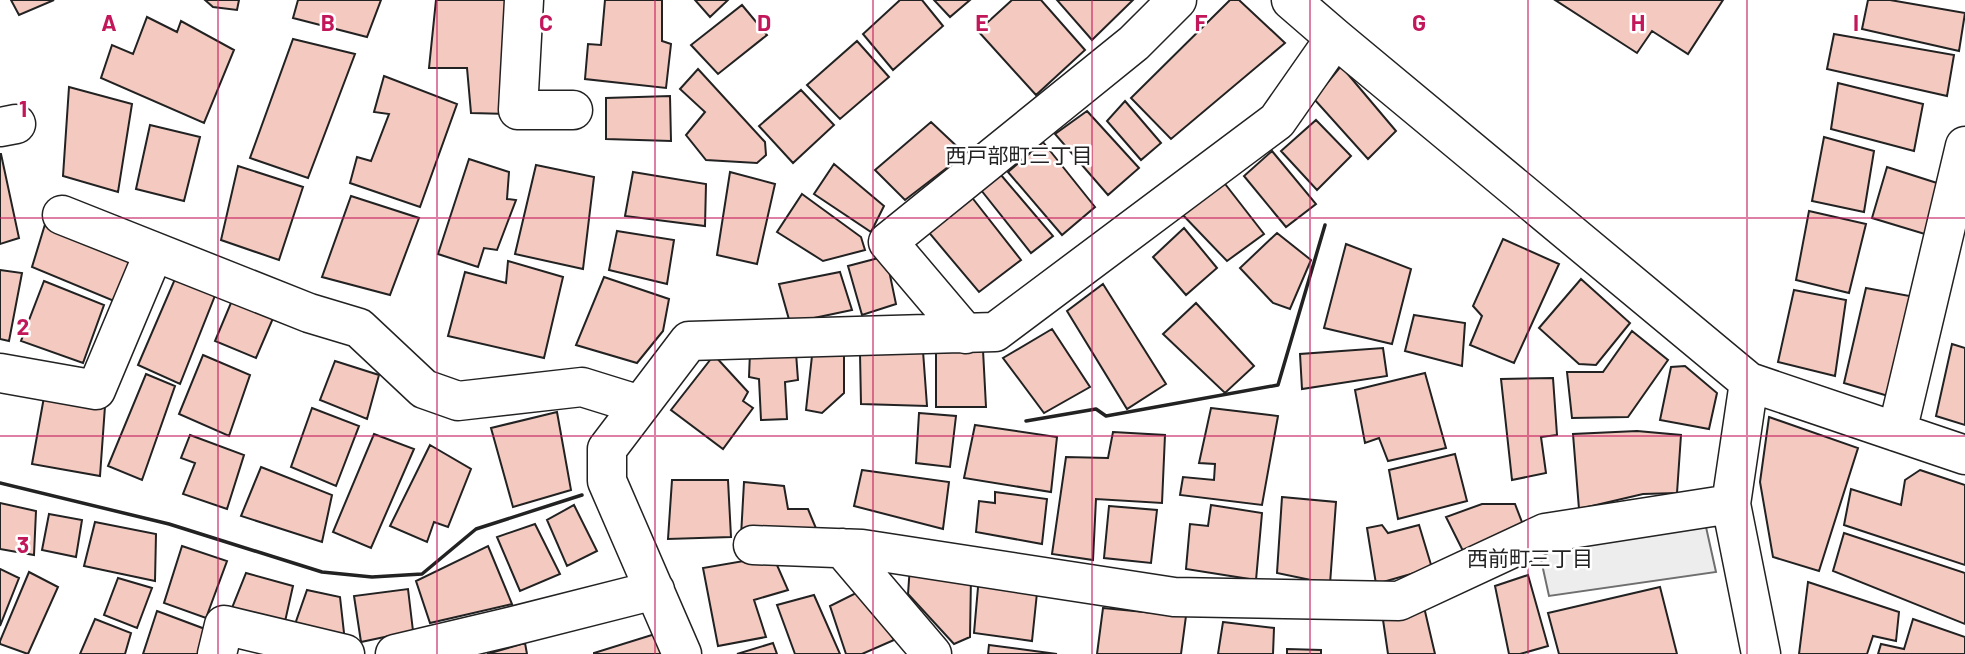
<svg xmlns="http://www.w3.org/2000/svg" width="1965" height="654" viewBox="0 0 1965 654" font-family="Barlow,'Noto Sans JP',sans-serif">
<rect width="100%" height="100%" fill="#fff"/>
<path fill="#ededed" stroke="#6f6f6f" stroke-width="2" d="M 1704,518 L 1716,572 L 1549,596 L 1540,555 Z"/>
<path fill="#f3c9c0" stroke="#222" stroke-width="2" d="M 11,0 L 54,0 L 19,15 Z
M 205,0 L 239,0 L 237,10 L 213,7 Z
M 298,0 L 381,0 L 367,37 L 293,18 Z
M 436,0 L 508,0 L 508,114 L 471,113 L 467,68 L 429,68 Z
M 605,0 L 662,0 L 662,41 L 671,44 L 666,88 L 585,79 L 588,44 L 601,45 Z
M 695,0 L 728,0 L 710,17 Z
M 900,0 L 922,0 L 943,26 L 893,70 L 863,34 Z
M 934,0 L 970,0 L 950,17 Z
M 1012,0 L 1041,0 L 1085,50 L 1036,95 L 978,31 Z
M 1057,0 L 1133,0 L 1092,40 Z
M 1230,0 L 1239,0 L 1285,43 L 1171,139 L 1131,98 Z
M 1555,0 L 1723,0 L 1688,54 L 1652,31 L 1637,53 Z
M 1868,0 L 1890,0 L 1965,13 L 1959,51 L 1862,29 Z
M 742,5 L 767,35 L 718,74 L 691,45 Z
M 147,17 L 177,32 L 181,21 L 234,50 L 204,123 L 101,78 L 112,45 L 133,54 Z
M 1834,34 L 1954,55 L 1947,96 L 1827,69 Z
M 293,39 L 355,54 L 308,178 L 250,158 Z
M 857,41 L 889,77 L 840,119 L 807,85 Z
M 1341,66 L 1396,131 L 1368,159 L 1314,99 Z
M 698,69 L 765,142 L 766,155 L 757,163 L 706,160 L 686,135 L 705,112 L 680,89 Z
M 384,76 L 457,104 L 420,207 L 350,183 L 357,157 L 371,161 L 389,114 L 374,112 Z
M 1838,83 L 1923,104 L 1914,151 L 1831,129 Z
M 69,87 L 132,104 L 118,192 L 63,176 Z
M 801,90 L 834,125 L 793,163 L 759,126 Z
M 670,96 L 671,141 L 606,139 L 606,98 Z
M 1125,101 L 1161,143 L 1141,160 L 1107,121 Z
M 1087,111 L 1139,168 L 1108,195 L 1055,134 Z
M 1316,120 L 1351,156 L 1317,190 L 1281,151 Z
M 931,122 L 965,154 L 905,200 L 875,170 Z
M 150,125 L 200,137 L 184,201 L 136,189 Z
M 1824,137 L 1874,151 L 1864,212 L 1812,201 Z
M 1043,142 L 1095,207 L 1062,235 L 1008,172 Z
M 1272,151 L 1316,204 L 1286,227 L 1244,176 Z
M 0,154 L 1,154 L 19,238 L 0,244 Z
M 469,159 L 509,172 L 507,199 L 516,200 L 497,250 L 484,248 L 478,267 L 438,254 Z
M 834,164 L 884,206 L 871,232 L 814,194 Z
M 536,165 L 594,177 L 583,269 L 515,254 Z
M 238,166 L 303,187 L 279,260 L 221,240 Z
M 1887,167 L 1937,183 L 1928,235 L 1872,218 Z
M 633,172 L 706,184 L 705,226 L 625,216 Z
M 730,172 L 775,184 L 757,264 L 717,255 Z
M 1001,175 L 1053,236 L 1031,253 L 981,190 Z
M 1222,180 L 1264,234 L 1227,261 L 1181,213 Z
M 802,194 L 861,237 L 865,250 L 823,261 L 777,232 Z
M 970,195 L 1021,260 L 979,292 L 926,229 Z
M 351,196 L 419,218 L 390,295 L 322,277 Z
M 1809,211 L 1866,224 L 1849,293 L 1796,280 Z
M 46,221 L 132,259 L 114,301 L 32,267 Z
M 1184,228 L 1217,268 L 1186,295 L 1153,257 Z
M 617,231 L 674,240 L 667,284 L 609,270 Z
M 1277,233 L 1311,260 L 1290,309 L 1273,303 L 1240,268 Z
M 1503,239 L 1559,264 L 1514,363 L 1470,345 L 1482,316 L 1473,306 Z
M 1346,244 L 1411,269 L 1392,344 L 1324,328 Z
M 886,256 L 896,304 L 862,315 L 848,266 Z
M 508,261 L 563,277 L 544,358 L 448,336 L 465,272 L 506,283 Z
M 0,270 L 22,273 L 9,341 L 0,339 Z
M 178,272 L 218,288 L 180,384 L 138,365 Z
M 840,272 L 852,310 L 790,323 L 779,284 Z
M 604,277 L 669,299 L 663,331 L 637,363 L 576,345 Z
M 1581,279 L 1630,323 L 1596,365 L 1579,364 L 1539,328 Z
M 44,281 L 104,305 L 83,363 L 21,341 Z
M 1103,284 L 1166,384 L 1127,409 L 1067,311 Z
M 1866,288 L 1915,297 L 1895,398 L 1844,383 Z
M 1794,290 L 1846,300 L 1835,376 L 1778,362 Z
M 233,298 L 274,316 L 256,358 L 215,341 Z
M 1196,303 L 1254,366 L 1225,393 L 1163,334 Z
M 1414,315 L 1465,323 L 1462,366 L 1405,351 Z
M 1052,329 L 1090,387 L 1044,413 L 1003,358 Z
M 1632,331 L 1668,360 L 1628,417 L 1572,418 L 1567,372 L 1603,372 Z
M 1952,344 L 1965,348 L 1965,425 L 1936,416 Z
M 1383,348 L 1387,376 L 1302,389 L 1300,354 Z
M 983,350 L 986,407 L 936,407 L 936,353 Z
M 923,351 L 927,406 L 861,404 L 860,354 Z
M 750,352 L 796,353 L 798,380 L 785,382 L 787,419 L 761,420 L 759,379 L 749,377 Z
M 203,355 L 250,375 L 229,436 L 179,414 Z
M 714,355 L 748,392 L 743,401 L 753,408 L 723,449 L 671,410 Z
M 844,355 L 844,393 L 822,413 L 806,410 L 812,356 Z
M 335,361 L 379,375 L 367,419 L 320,400 Z
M 1685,366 L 1717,393 L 1709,429 L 1660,420 L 1671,367 Z
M 1425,373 L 1446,448 L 1388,461 L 1379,438 L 1365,443 L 1355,390 Z
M 146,374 L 175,386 L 142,480 L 108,466 Z
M 1553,378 L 1557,435 L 1541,437 L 1546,473 L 1512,480 L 1501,379 Z
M 44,397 L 105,406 L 100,476 L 32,464 Z
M 312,408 L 359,426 L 336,486 L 291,467 Z
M 1211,408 L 1278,416 L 1262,505 L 1180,495 L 1183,477 L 1214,480 L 1215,464 L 1199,463 Z
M 557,412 L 571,490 L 513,507 L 491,428 Z
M 919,413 L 956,416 L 950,467 L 916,463 Z
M 1769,417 L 1858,448 L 1819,571 L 1773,557 L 1760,482 Z
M 975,425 L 1057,437 L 1051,492 L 964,478 Z
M 1637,431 L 1681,435 L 1677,493 L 1643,494 L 1579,509 L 1573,434 Z
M 1113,432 L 1165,435 L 1162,503 L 1096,499 L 1093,560 L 1052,554 L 1066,457 L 1108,458 Z
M 374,434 L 414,449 L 371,548 L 333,532 Z
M 190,435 L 244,455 L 227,509 L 183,494 L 195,463 L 181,458 Z
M 430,445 L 471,469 L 448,527 L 434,522 L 427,542 L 390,526 Z
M 1455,454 L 1467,501 L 1398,519 L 1389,470 Z
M 261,467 L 332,495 L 322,542 L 241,516 Z
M 862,470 L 949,482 L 943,529 L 854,506 Z
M 1920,470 L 1965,485 L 1965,565 L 1844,525 L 1851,489 L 1901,505 L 1905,480 Z
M 672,480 L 728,480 L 731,537 L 668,539 Z
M 744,482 L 784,486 L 788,509 L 808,509 L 820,538 L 741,536 Z
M 995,492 L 1047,499 L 1042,544 L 976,532 L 979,501 L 995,503 Z
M 1282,497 L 1336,502 L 1330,584 L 1277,573 Z
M 0,503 L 36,511 L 34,555 L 0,549 Z
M 1482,504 L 1515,504 L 1525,530 L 1465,555 L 1446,517 Z
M 574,505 L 597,551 L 567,566 L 547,520 Z
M 1211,505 L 1262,513 L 1256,580 L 1186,569 L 1190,524 L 1208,526 Z
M 1109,506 L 1157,510 L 1151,563 L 1104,558 Z
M 49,514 L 82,520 L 76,557 L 42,550 Z
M 95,522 L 156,534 L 155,581 L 84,566 Z
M 535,524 L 560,574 L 520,591 L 497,537 Z
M 1382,525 L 1388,533 L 1419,525 L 1432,568 L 1376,584 L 1367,528 Z
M 1844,533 L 1965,573 L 1965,624 L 1833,571 Z
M 182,546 L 227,561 L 206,618 L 164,603 Z
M 488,546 L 512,604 L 430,623 L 416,581 Z
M 773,556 L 788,590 L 754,600 L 766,637 L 718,646 L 703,568 Z
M 910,566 L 971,576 L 970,637 L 954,644 L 908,594 Z
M 0,569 L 19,578 L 0,626 Z
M 29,572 L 58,587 L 28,654 L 0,644 L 0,641 Z
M 246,573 L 293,586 L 284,626 L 232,608 Z
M 1528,575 L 1548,646 L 1520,654 L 1509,654 L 1495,586 Z
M 979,576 L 1038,583 L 1032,641 L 974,633 Z
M 118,578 L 152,588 L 137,628 L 104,615 Z
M 1808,582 L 1899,612 L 1896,641 L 1873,636 L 1867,654 L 1799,654 Z
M 1660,587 L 1677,654 L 1559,654 L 1548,613 Z
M 408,589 L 413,631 L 361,642 L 354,596 Z
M 864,589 L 894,640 L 862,654 L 846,654 L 830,606 Z
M 307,590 L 340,597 L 345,642 L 293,630 Z
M 814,595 L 840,654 L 795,654 L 777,605 Z
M 1424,607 L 1435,654 L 1388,654 L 1382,613 Z
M 1103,608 L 1186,616 L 1181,654 L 1097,654 Z
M 157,611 L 205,629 L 199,654 L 143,654 Z
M 95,619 L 131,633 L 125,654 L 80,654 Z
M 1913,619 L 1965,637 L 1965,654 L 1878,654 L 1881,644 L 1904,649 Z
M 1223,622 L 1274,628 L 1273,654 L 1218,654 Z
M 655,634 L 661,654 L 594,654 L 594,653 Z
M 525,643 L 527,654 L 487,654 Z
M 773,643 L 777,654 L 737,654 Z
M 989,645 L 1057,654 L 988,654 Z
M 1287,649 L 1321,650 L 1321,654 L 1287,654 Z"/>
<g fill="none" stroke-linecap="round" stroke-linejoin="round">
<defs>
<path id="minor" d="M 524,0 L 518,110 L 573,110
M 1291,0 L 1335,38 L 1749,382 L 1965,455
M 0,127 L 16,124
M 62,215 L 309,313 L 359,328 L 424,389 L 458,401 L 582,387 L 640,405
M 966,334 L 888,242 L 1134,43 L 1177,0
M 0,373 L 96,390 L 154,252
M 1749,382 L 1731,504 L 1761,654
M 1897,432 L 1965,146
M 753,545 L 862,549 L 1174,597 L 1399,601 L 1545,533 L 1731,504
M 842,548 L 932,654
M 217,654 L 224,625 L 345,654
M 395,654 L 505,628 L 655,590
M 682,654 L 607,481 L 607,449 L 689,341 L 995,332 L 1277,121 L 1335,38"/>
</defs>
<use href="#minor" stroke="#222" stroke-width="41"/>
<use href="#minor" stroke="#fff" stroke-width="38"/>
<path stroke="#222" stroke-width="3.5" d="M 1026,421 L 1096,409 L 1106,416 L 1278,385 L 1325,225
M 0,483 L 169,524 L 322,572 L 372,577 L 422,574 L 476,529 L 582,495"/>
</g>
<path fill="none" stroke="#c2185b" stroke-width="2" stroke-opacity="0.55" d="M 218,0 L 218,654M 437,0 L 437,654M 655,0 L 655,654M 873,0 L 873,654M 1092,0 L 1092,654M 1310,0 L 1310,654M 1528,0 L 1528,654M 1747,0 L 1747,654M 0,218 L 1965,218M 0,436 L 1965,436"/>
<g text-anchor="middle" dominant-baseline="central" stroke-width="5" stroke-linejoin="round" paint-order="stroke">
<g font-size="21" fill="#222" stroke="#fff">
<text x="1019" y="154">西戸部町三丁目</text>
<text x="1530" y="557">西前町三丁目</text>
</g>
</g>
<g font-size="23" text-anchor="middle" font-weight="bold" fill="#c2185b" stroke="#fff" stroke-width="5" stroke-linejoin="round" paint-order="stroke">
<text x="109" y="31">A</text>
<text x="328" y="31">B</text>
<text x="546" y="31">C</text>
<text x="764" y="31">D</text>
<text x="982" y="31">E</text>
<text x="1201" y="31">F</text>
<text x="1419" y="31">G</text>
<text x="1638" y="31">H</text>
<text x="1856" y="31">I</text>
<text x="23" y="117">1</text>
<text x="23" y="335">2</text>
<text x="23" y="553">3</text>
</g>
</svg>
